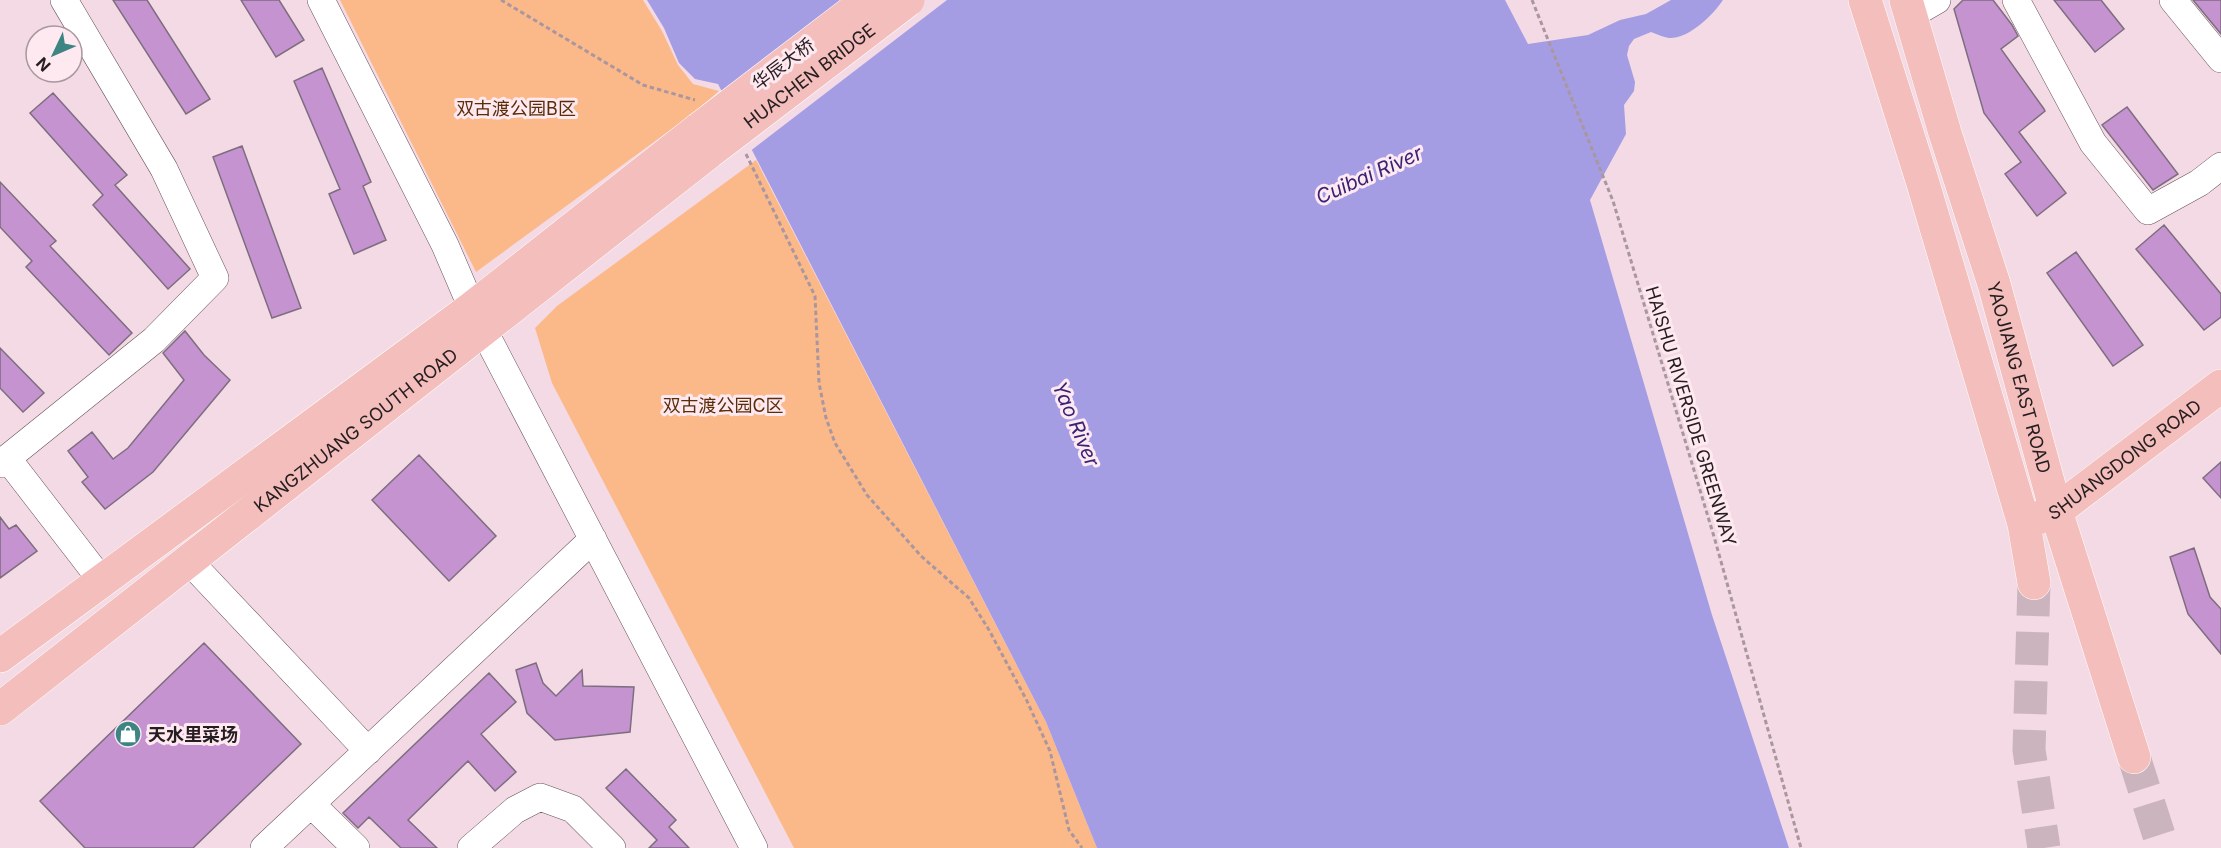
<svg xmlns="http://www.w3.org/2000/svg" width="2221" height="848" viewBox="0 0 2221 848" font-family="Inter,'Noto Sans SC',sans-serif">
<rect width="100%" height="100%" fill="#f4dae4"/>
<path fill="#fbb98a" d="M 340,0 L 643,0 L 662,31 L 678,65 L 693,84 L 719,91 L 695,112 L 476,272 Z
M 756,160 L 1046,722 L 1097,848 L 794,848 L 552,383 L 535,328 L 557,306 Z"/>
<path fill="#a49de4" d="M 647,0 L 1505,0 L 1528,44 L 1588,35 L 1620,20 L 1646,14 L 1671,0 L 1723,0 C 1713,15 1689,39 1669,38 C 1663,37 1657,34 1651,32 L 1634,39 L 1629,46 L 1627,55 L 1635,82 L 1634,91 L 1624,105 L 1626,134 L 1590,200 L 1712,615 L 1789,848 L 1097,848 L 1046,722 L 718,84 L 695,79 L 679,63 L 664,28 Z"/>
<path fill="#f4dae4" d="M 848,0 L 947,0 L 749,152 L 721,98 Z"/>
<path fill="#c593d0" stroke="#7c6e7f" stroke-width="1.5" d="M 113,0 L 147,0 L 210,99 L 186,114 Z
M 241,0 L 279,0 L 304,40 L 276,57 Z
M 1963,0 L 1993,0 L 2012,25 L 2018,36 L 2001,49 L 2044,109 L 2045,111 L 2019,132 L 2066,193 L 2037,216 L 2005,174 L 2021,162 L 1984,113 L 1954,9 Z
M 2054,0 L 2101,0 L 2124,29 L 2095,52 Z
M 2193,0 L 2221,0 L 2221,34 Z
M 322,68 L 371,182 L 363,186 L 386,240 L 354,254 L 329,194 L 340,189 L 294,81 Z
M 53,93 L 127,175 L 115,185 L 190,269 L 168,289 L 93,205 L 103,195 L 30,113 Z
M 2127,107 L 2178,174 L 2153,190 L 2102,125 Z
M 242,146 L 301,308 L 272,318 L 213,157 Z
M 0,182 L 56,241 L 50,246 L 132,333 L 109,355 L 26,267 L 32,261 L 0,227 Z
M 2164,225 L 2221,294 L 2221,317 L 2204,330 L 2136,249 Z
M 2076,252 L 2143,345 L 2113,366 L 2047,273 Z
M 185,331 L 204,355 L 230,380 L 153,472 L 105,509 L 82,482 L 88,477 L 68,451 L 92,432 L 113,459 L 128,448 L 184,380 L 163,353 Z
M 0,348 L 44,393 L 23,412 L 0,388 Z
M 419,455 L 496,536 L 449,581 L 372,500 Z
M 2221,462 L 2221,498 L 2203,478 Z
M 0,517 L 9,529 L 16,525 L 37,551 L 0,578 Z
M 2194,548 L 2210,597 L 2221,609 L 2221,654 L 2188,614 L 2170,557 Z
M 204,643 L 301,744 L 193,848 L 85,848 L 40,801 Z
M 536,663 L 543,683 L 556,696 L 582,670 L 583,686 L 634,687 L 630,732 L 555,740 L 527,713 L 516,670 Z
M 489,673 L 516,702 L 481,734 L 516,772 L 495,791 L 468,761 L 408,820 L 437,848 L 401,848 L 369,817 L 358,828 L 343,813 Z
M 626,769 L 676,820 L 669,827 L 689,848 L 649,848 L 657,840 L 606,788 Z"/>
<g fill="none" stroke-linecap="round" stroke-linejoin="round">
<path stroke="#cbb4bd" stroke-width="33" stroke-dasharray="33 16" stroke-linecap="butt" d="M 2034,583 L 2029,750 L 2044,848
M 2134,757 L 2163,848"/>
<defs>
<path id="minor" d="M 321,0 L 445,245 L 472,308 L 754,848
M 2016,0 L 2093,143 L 2148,211 L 2199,183 L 2221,166
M 2173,0 L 2221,59
M 1911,15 L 1937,0
M 7,458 L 102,581
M 0,464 L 154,340 L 215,278 L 164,169 L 64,0
M 189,561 L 368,751
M 311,804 L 356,848
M 264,848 L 593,539
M 471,848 L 515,810 L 540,797 L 573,809 L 612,848"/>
<g id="major">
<path d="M 1865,0 L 1922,180 L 2024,524 L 2034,583"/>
<path id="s1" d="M 1906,0 L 1945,133 L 1994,284 L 2056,511 L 2134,757"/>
<path id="s2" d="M 2038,518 L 2056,511 L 2221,386"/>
<path d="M 0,656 L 472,308 L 699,129"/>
<path id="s3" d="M 0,709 L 709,152"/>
</g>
</defs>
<use href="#minor" stroke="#67525b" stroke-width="28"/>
<use href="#major" stroke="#fff" stroke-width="34"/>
<path stroke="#aa969e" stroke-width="3" stroke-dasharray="4.5 3" stroke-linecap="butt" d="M 501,0 L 643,85 L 695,100
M 1532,0 L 1613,201 L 1715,540 L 1801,848
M 746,154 L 815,296 L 819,383 L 826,418 L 835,443 L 867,495 L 921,556 L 969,598 L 989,630 L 1026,699 L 1050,751 L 1069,830 L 1082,848"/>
<use href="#minor" stroke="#fff" stroke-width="27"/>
<use href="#major" stroke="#f3bebb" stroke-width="33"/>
<defs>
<g id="major-bridge">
<path d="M 699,129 L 868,0"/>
<path id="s4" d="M 709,152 L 908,0"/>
</g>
</defs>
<use href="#major-bridge" stroke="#fff" stroke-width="34" stroke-linecap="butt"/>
<use href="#major-bridge" stroke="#f3bebb" stroke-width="33"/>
</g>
<defs>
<symbol id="shop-disc" viewBox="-11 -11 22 22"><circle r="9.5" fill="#3d8583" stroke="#fee9f1"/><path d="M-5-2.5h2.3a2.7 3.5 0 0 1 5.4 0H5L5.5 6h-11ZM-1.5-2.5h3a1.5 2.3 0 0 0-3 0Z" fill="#fff"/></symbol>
</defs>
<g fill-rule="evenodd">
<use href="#shop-disc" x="113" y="719" width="30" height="30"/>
</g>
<g text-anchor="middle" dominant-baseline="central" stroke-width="6" stroke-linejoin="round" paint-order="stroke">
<g font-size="18" fill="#261d21" stroke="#fee9f1">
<text transform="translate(783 64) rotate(-37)">华辰大桥</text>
<text stroke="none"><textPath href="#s4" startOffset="126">HUACHEN BRIDGE</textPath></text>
<text stroke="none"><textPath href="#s1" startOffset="394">YAOJIANG EAST ROAD</textPath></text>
<text transform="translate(1691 416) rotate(73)">HAISHU RIVERSIDE GREENWAY</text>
<text stroke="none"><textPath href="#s3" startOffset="452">KANGZHUANG SOUTH ROAD</textPath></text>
<text stroke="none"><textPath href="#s2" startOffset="105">SHUANGDONG ROAD</textPath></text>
</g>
<g font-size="18" fill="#582d08" stroke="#fee9f1">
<text x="516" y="108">双古渡公园B区</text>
<text x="723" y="405">双古渡公园C区</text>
</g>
<g font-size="18" font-weight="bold" fill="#261d21" stroke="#fee9f1" text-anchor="start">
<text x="148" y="734">天水里菜场</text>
</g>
<g font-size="20" font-style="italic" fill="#372374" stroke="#fee9f1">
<text transform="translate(1369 175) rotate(-24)">Cuibai River</text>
<text transform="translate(1076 424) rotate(67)">Yao River</text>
</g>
</g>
<g transform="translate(54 54) rotate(226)"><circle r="28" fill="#fee9f1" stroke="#a8979e" stroke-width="1.5"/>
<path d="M0-4.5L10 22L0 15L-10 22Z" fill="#3d8583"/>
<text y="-9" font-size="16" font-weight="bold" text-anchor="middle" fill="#261d21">N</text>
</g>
</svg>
